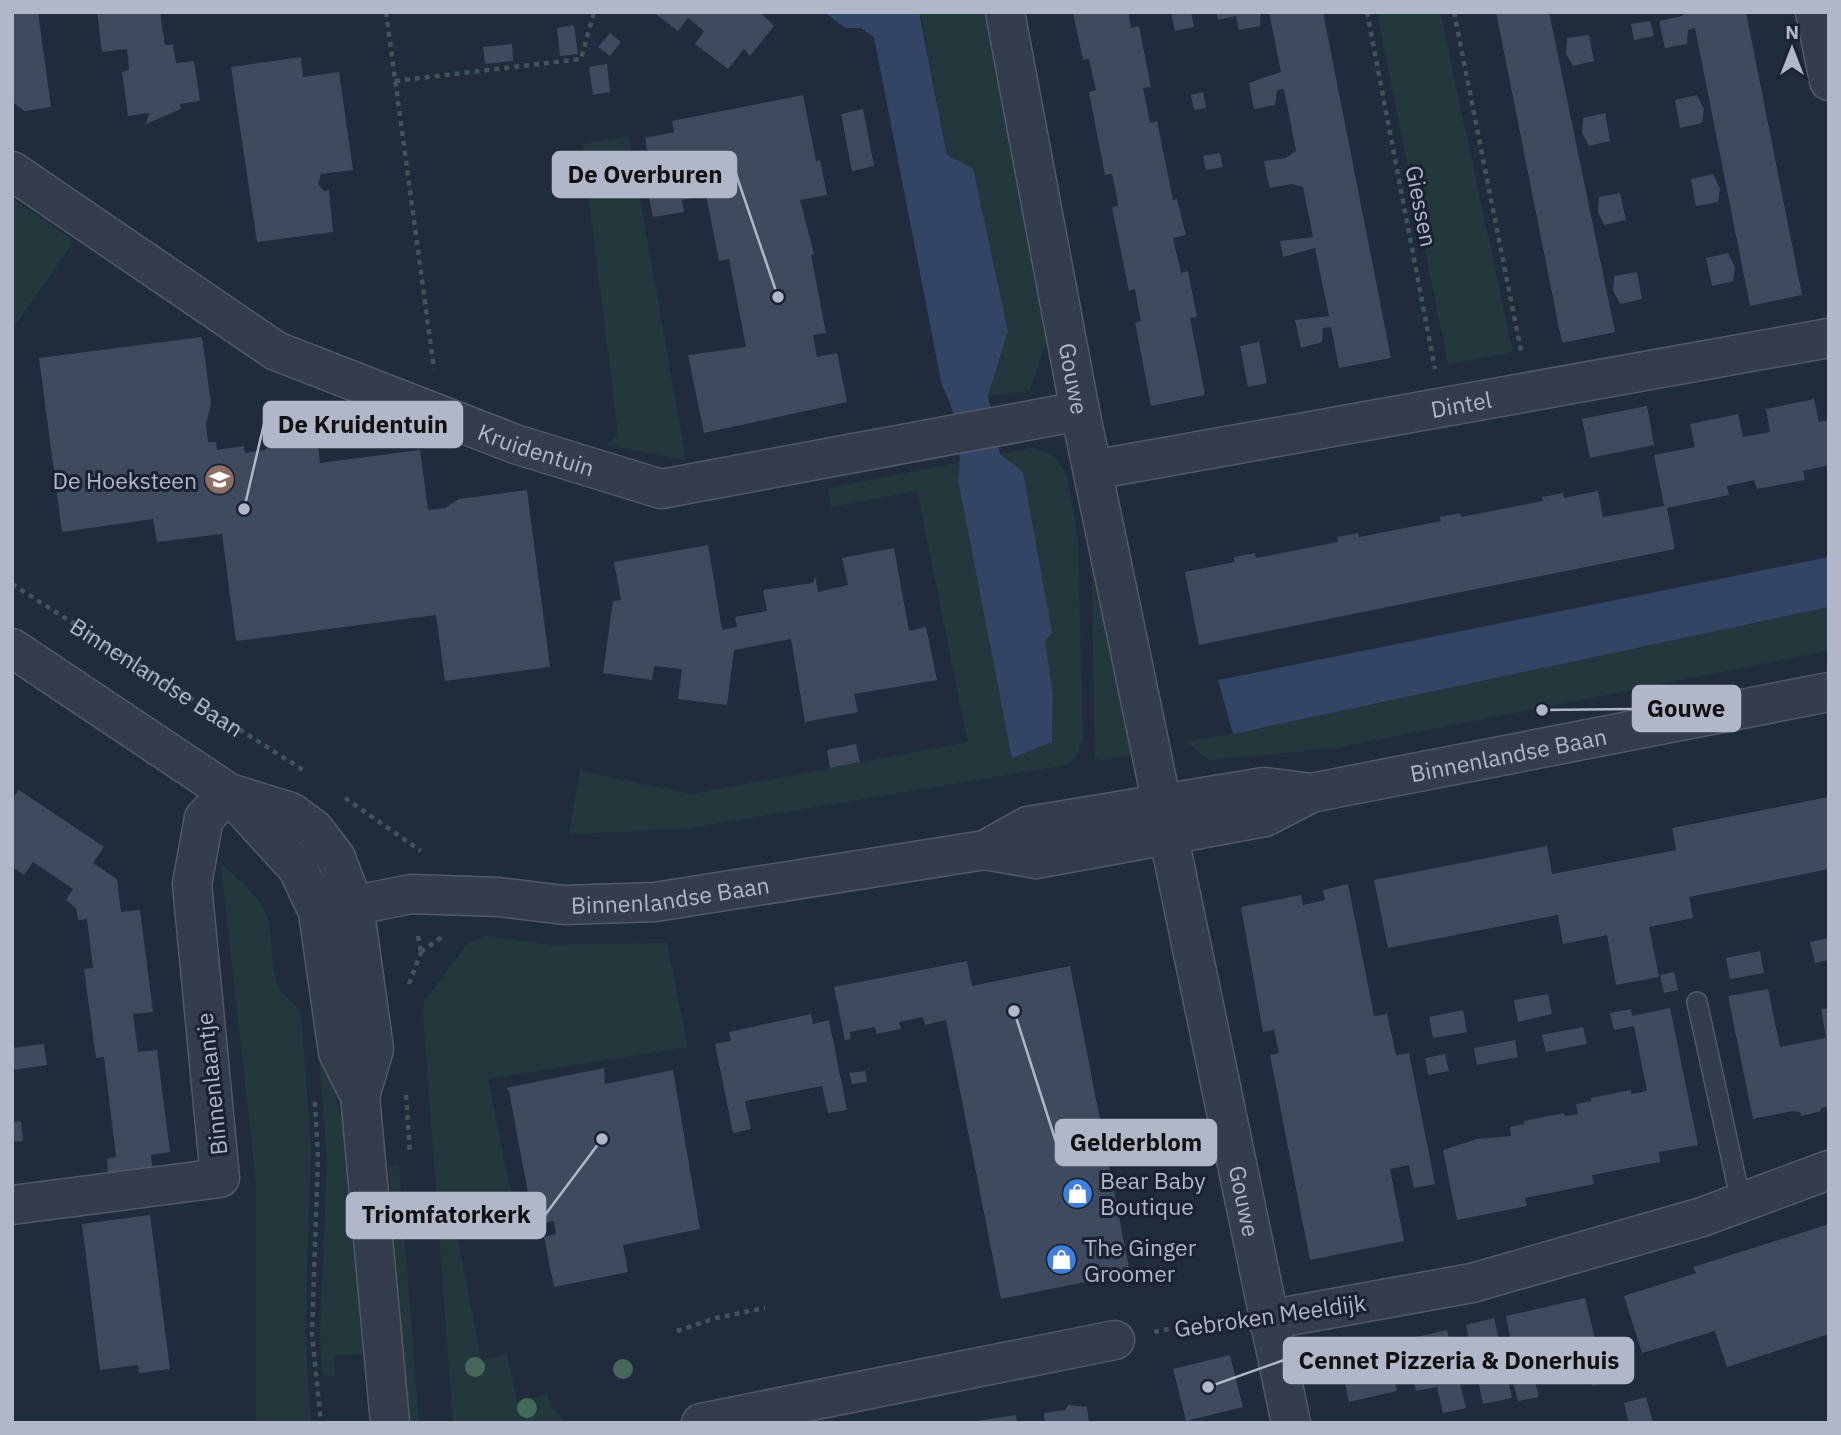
<svg xmlns="http://www.w3.org/2000/svg" width="1841" height="1435" viewBox="0 0 1841 1435" font-family="'IBM Plex Sans',sans-serif">
<rect width="100%" height="100%" fill="#202b3b"/>
<path fill="#22383c" d="M 920,12 L 988,12 L 1050,329 L 1030,391 L 988,396 L 1008,331 L 973,168 L 947,155 Z
M 1377,12 L 1440,12 L 1513,352 L 1448,364 Z
M 629,136 L 686,460 L 606,445 L 618,434 L 582,144 Z
M 12,198 L 74,241 L 12,330 Z
M 1032,448 L 1052,454 L 1067,474 L 1078,540 L 1083,740 L 1076,756 L 1067,765 L 684,829 L 569,834 L 580,771 L 693,794 L 968,742 L 917,491 L 831,507 L 828,488 L 961,462 L 958,481 L 1013,758 L 1052,742 L 1053,695 L 1045,640 L 1000,454 Z
M 1091,540 L 1131,741 L 1130,756 L 1102,760 L 1095,756 Z
M 1829,607 L 1829,651 L 1336,748 L 1209,760 L 1185,741 L 1233,734 Z
M 221,864 C 239,879 258,893 267,917 C 276,939 267,970 281,991 C 286,999 295,1005 301,1011 L 311,1150 L 305,1332 L 311,1423 L 256,1423 L 256,1184 Z
M 486,936 L 551,945 L 667,943 L 688,1047 L 488,1079 L 512,1196 L 452,1207 L 481,1360 L 507,1355 L 517,1401 L 547,1395 L 556,1413 L 568,1423 L 453,1423 L 423,1013 L 424,1002 L 467,944 Z
M 318,1043 L 326,1051 L 350,1160 L 365,1354 L 334,1356 L 335,1376 L 326,1377 L 322,1371 L 320,1331 L 327,1160 Z
M 399,1165 L 419,1423 L 408,1423 L 389,1166 Z"/>
<path fill="#334564" d="M 824,12 L 919,12 L 947,155 L 973,168 L 1008,331 L 988,396 L 1000,454 L 1023,472 L 1052,633 L 1045,640 L 1053,695 L 1052,742 L 1012,758 L 958,480 C 963,450 957,413 942,386 L 874,37 L 861,28 L 845,28 Z
M 1829,557 L 1829,607 L 1233,734 L 1218,680 Z"/>
<path fill="#3f4a5e" d="M 12,12 L 38,12 L 51,107 L 25,111 L 12,102 Z
M 97,12 L 160,12 L 165,45 L 173,44 L 176,63 L 194,61 L 200,101 L 180,104 L 181,109 L 146,124 L 149,113 L 128,116 L 122,72 L 129,70 L 127,49 L 102,52 Z
M 653,12 L 760,12 L 774,26 L 750,56 L 744,49 L 728,69 L 695,44 L 704,31 L 688,18 L 678,31 Z
M 1073,12 L 1128,12 L 1131,28 L 1139,26 L 1151,87 L 1143,88 L 1150,123 L 1157,121 L 1173,200 L 1177,199 L 1186,235 L 1173,238 L 1181,273 L 1188,271 L 1197,317 L 1190,318 L 1205,395 L 1151,406 L 1135,322 L 1141,321 L 1138,306 L 1135,289 L 1129,291 L 1112,207 L 1118,206 L 1116,192 L 1112,174 L 1105,175 L 1089,92 L 1096,90 L 1089,59 L 1083,60 Z
M 1171,12 L 1191,12 L 1194,27 L 1175,31 Z
M 1216,12 L 1261,12 L 1260,26 L 1239,30 L 1236,16 L 1218,20 Z
M 1269,12 L 1323,12 L 1391,358 L 1339,368 L 1331,327 L 1323,328 L 1322,342 L 1301,348 L 1295,320 L 1329,316 L 1315,248 L 1283,257 L 1280,241 L 1313,237 L 1303,187 L 1291,184 L 1270,188 L 1267,177 L 1264,161 L 1286,158 L 1296,151 L 1284,89 L 1277,90 L 1275,105 L 1254,109 L 1249,83 L 1281,72 Z
M 1496,12 L 1549,12 L 1615,332 L 1562,343 Z
M 1685,12 L 1746,12 L 1802,295 L 1750,306 L 1695,28 L 1688,30 L 1687,44 L 1665,48 L 1659,21 L 1682,16 Z
M 1650,21 L 1654,36 L 1634,40 L 1631,24 Z
M 574,25 L 578,54 L 560,56 L 557,28 Z
M 610,33 L 621,42 L 610,56 L 598,47 Z
M 1589,35 L 1594,61 L 1573,66 L 1566,54 L 1567,38 Z
M 512,44 L 513,61 L 485,64 L 483,47 Z
M 301,57 L 303,77 L 339,72 L 353,170 L 321,174 L 318,184 L 324,191 L 329,190 L 333,232 L 257,242 L 231,67 Z
M 607,64 L 610,92 L 593,95 L 589,67 Z
M 1203,92 L 1206,108 L 1194,110 L 1191,95 Z
M 803,95 L 816,161 L 820,160 L 827,195 L 800,200 L 814,254 L 811,255 L 826,333 L 813,335 L 817,357 L 837,353 L 847,402 L 704,433 L 688,355 L 746,347 L 729,259 L 719,261 L 706,195 L 682,200 L 684,212 L 653,217 L 643,166 L 650,164 L 645,138 L 674,132 L 672,121 Z
M 1697,95 L 1704,109 L 1702,123 L 1680,128 L 1675,100 Z
M 863,109 L 874,166 L 852,171 L 841,114 Z
M 1605,113 L 1610,141 L 1589,146 L 1582,133 L 1583,118 Z
M 1220,153 L 1223,167 L 1206,170 L 1203,156 Z
M 1713,174 L 1720,189 L 1718,202 L 1696,206 L 1691,179 Z
M 1620,193 L 1626,220 L 1604,225 L 1598,212 L 1599,197 Z
M 1728,253 L 1735,267 L 1733,281 L 1712,286 L 1706,258 Z
M 1637,272 L 1642,299 L 1620,304 L 1613,291 L 1614,276 Z
M 202,337 L 211,404 L 206,424 L 208,442 L 216,442 L 217,450 L 244,446 L 245,453 L 264,450 L 282,441 L 317,437 L 320,463 L 420,450 L 428,510 L 445,508 L 459,499 L 527,490 L 550,667 L 445,681 L 436,615 L 236,641 L 222,534 L 157,542 L 153,519 L 62,532 L 39,358 Z
M 1259,342 L 1267,383 L 1248,387 L 1240,346 Z
M 1814,399 L 1819,422 L 1829,420 L 1829,465 L 1803,471 L 1805,480 L 1757,489 L 1754,480 L 1727,486 L 1729,495 L 1667,508 L 1675,549 L 1199,645 L 1185,572 L 1235,562 L 1234,557 L 1255,553 L 1256,558 L 1338,542 L 1337,537 L 1358,533 L 1359,537 L 1441,521 L 1440,517 L 1460,513 L 1461,517 L 1543,501 L 1542,497 L 1563,493 L 1564,498 L 1598,491 L 1603,517 L 1664,506 L 1654,455 L 1695,447 L 1690,424 L 1738,414 L 1743,437 L 1770,432 L 1766,409 Z
M 1647,406 L 1654,445 L 1590,458 L 1582,419 Z
M 708,545 L 722,630 L 737,627 L 735,617 L 767,611 L 763,590 L 813,583 L 815,576 L 818,592 L 848,585 L 842,558 L 894,548 L 909,631 L 926,627 L 937,680 L 854,694 L 858,712 L 805,722 L 791,639 L 734,650 L 727,705 L 678,699 L 682,669 L 654,666 L 652,680 L 603,673 L 613,601 L 621,600 L 614,562 Z
M 856,744 L 860,762 L 830,768 L 827,750 Z
M 19,790 L 104,847 L 93,863 L 117,879 L 121,912 L 140,910 L 153,1012 L 133,1014 L 138,1052 L 157,1050 L 170,1152 L 151,1155 L 153,1173 L 108,1178 L 107,1159 L 116,1157 L 104,1057 L 96,1058 L 84,969 L 93,968 L 87,919 L 78,920 L 76,908 L 66,900 L 73,889 L 33,862 L 24,875 L 12,867 L 12,799 Z
M 1829,797 L 1829,869 L 1689,897 L 1693,918 L 1649,927 L 1659,977 L 1616,985 L 1607,935 L 1563,944 L 1558,915 L 1388,948 L 1374,880 L 1547,846 L 1552,874 L 1676,850 L 1672,828 Z
M 1348,884 L 1374,1016 L 1387,1014 L 1396,1055 L 1409,1053 L 1435,1184 L 1414,1188 L 1409,1165 L 1390,1169 L 1404,1241 L 1310,1260 L 1270,1055 L 1279,1053 L 1274,1030 L 1263,1032 L 1241,907 L 1301,895 L 1303,905 L 1325,900 L 1323,890 Z
M 1829,938 L 1829,960 L 1815,963 L 1810,942 Z
M 1760,951 L 1764,973 L 1730,979 L 1726,958 Z
M 967,961 L 972,986 L 1070,966 L 1130,1273 L 1001,1299 L 946,1020 L 925,1025 L 923,1017 L 899,1022 L 901,1029 L 876,1034 L 875,1027 L 850,1032 L 851,1039 L 845,1040 L 834,987 Z
M 1674,972 L 1678,990 L 1664,993 L 1660,975 Z
M 1768,989 L 1780,1047 L 1826,1038 L 1821,1009 L 1829,1008 L 1829,1106 L 1821,1108 L 1821,1111 L 1801,1116 L 1800,1112 L 1793,1111 L 1753,1119 L 1728,996 Z
M 1548,994 L 1552,1014 L 1518,1022 L 1514,1000 Z
M 1670,1008 L 1698,1145 L 1659,1152 L 1660,1162 L 1592,1175 L 1594,1184 L 1525,1198 L 1527,1206 L 1457,1220 L 1443,1150 L 1477,1139 L 1511,1136 L 1510,1127 L 1524,1124 L 1524,1121 L 1564,1113 L 1565,1116 L 1578,1114 L 1576,1104 L 1591,1101 L 1591,1098 L 1631,1090 L 1631,1094 L 1647,1091 L 1634,1026 L 1614,1030 L 1610,1013 L 1631,1009 L 1632,1016 Z
M 1463,1010 L 1467,1032 L 1433,1038 L 1429,1017 Z
M 811,1014 L 813,1024 L 829,1020 L 847,1110 L 828,1113 L 822,1086 L 745,1101 L 751,1129 L 733,1133 L 715,1044 L 731,1041 L 729,1032 Z
M 1583,1027 L 1587,1044 L 1546,1052 L 1542,1035 Z
M 1515,1040 L 1518,1057 L 1477,1065 L 1474,1048 Z
M 44,1044 L 47,1065 L 12,1070 L 12,1048 Z
M 1445,1054 L 1449,1071 L 1428,1075 L 1425,1058 Z
M 604,1068 L 605,1084 L 673,1070 L 700,1229 L 623,1245 L 628,1272 L 554,1287 L 544,1237 L 556,1234 L 554,1221 L 534,1225 L 509,1091 L 506,1088 Z
M 865,1071 L 867,1082 L 852,1084 L 849,1073 Z
M 21,1121 L 23,1141 L 12,1142 L 12,1122 Z
M 150,1215 L 170,1369 L 139,1373 L 138,1365 L 100,1370 L 82,1224 Z
M 1829,1224 L 1829,1334 L 1727,1367 L 1715,1331 L 1642,1353 L 1624,1296 L 1696,1273 L 1693,1267 Z
M 1585,1298 L 1595,1339 L 1514,1357 L 1506,1316 Z
M 1494,1318 L 1512,1398 L 1483,1404 L 1466,1325 Z
M 1447,1330 L 1466,1408 L 1443,1413 L 1437,1387 L 1416,1391 L 1404,1340 Z
M 1386,1343 L 1397,1391 L 1349,1402 L 1338,1354 Z
M 1606,1352 L 1613,1381 L 1592,1386 L 1585,1357 Z
M 1230,1355 L 1243,1407 L 1186,1421 L 1173,1369 Z
M 1531,1365 L 1539,1397 L 1518,1401 L 1510,1370 Z
M 1646,1397 L 1653,1423 L 1629,1423 L 1624,1403 Z
M 1068,1405 L 1087,1407 L 1089,1423 L 1045,1423 L 1044,1413 L 1065,1410 Z
M 1016,1415 L 1017,1423 L 976,1423 L 976,1421 Z"/>
<g fill="none" stroke-linecap="round" stroke-linejoin="round">
<defs>
<path id="service" d="M 1697,1002 L 1741,1202"/>
<g id="minor">
<path id="s2" d="M 1005,12 L 1080,411 L 1291,1423"/>
<path d="M 1815,12 L 1829,81"/>
<path id="s3" d="M 12,171 L 276,351 L 515,444 L 661,489 L 1080,411"/>
<path id="s4" d="M 1093,470 L 1829,338"/>
<path d="M 985,850 L 1028,826 L 1264,787 L 1311,793"/>
<path id="s5" d="M 321,912 L 411,894 L 499,897 L 564,905 L 655,902 L 985,850 L 1036,859 L 1265,817 L 1311,793 L 1829,692"/>
<path d="M 12,1205 L 220,1178 L 192,884 L 204,818 L 229,793"/>
<path d="M 1267,1320 L 1472,1283 L 1702,1217 L 1829,1170"/>
<path d="M 701,1423 L 1115,1340"/>
</g>
<path id="tertiary" d="M 12,648 L 229,793 L 298,869 L 318,912 L 338,1052 L 360,1096
M 229,793 L 291,812 L 314,829 L 336,858 L 354,905 L 374,1049 L 360,1096 L 390,1423"/>
</defs>
<use href="#service" stroke="#525a69" stroke-width="22"/>
<use href="#minor" stroke="#525a69" stroke-width="41"/>
<use href="#tertiary" stroke="#525a69" stroke-width="41"/>
<g stroke="#40555a" stroke-width="4.5" stroke-dasharray="5 5" stroke-linecap="butt">
<path d="M 386,12 L 434,369"/>
<path d="M 1367,12 L 1435,369"/>
<path d="M 1454,12 L 1521,351"/>
<path d="M 395,81 L 581,59 L 594,12"/>
<path id="s1" d="M 12,584 L 303,770"/>
<path d="M 345,798 L 421,851"/>
<path d="M 418,936 L 421,952"/>
<path d="M 421,952 L 442,937"/>
<path d="M 409,984 L 421,952"/>
<path d="M 406,1095 L 410,1153"/>
<path d="M 315,1102 L 318,1157 L 312,1334 L 321,1423"/>
<path d="M 677,1331 L 716,1318 L 765,1308"/>
<path d="M 1154,1332 L 1228,1317"/>
</g>
<use href="#service" stroke="#343d4c" stroke-width="19"/>
<use href="#minor" stroke="#343d4c" stroke-width="38"/>
<use href="#tertiary" stroke="#343d4c" stroke-width="38"/>
</g>
<g fill="#46685a">
<circle cx="475" cy="1367" r="10"/>
<circle cx="623" cy="1369" r="10"/>
<circle cx="527" cy="1408" r="10"/>
</g>
<defs>
<symbol id="school-disc" viewBox="-11 -11 22 22"><circle r="9.5" fill="#8d6e63" stroke="#1a2230"/><path d="M0-5L7-2L0 1L-7-2ZM-4 1L0 2.5L4 1V4Q0 6-4 4Z" fill="#fff"/></symbol>
<symbol id="shop-disc" viewBox="-11 -11 22 22"><circle r="9.5" fill="#3f7fe0" stroke="#1a2230"/><path d="M-5-2.5h2.3a2.7 3.5 0 0 1 5.4 0H5L5.5 6h-11ZM-1.5-2.5h3a1.5 2.3 0 0 0-3 0Z" fill="#fff"/></symbol>
</defs>
<g fill-rule="evenodd">
<use href="#school-disc" x="202" y="462" width="35" height="35"/>
<use href="#shop-disc" x="1060" y="1176" width="35" height="35"/>
<use href="#shop-disc" x="1044" y="1242" width="35" height="35"/>
</g>
<g text-anchor="middle" dominant-baseline="central" stroke-width="6" stroke-linejoin="round" paint-order="stroke">
<g font-size="23" fill="#afb7c8" stroke="#1a2230">
<text transform="translate(1422 206) rotate(79)">Giessen</text>
<text stroke="none"><textPath href="#s2" startOffset="373">Gouwe</textPath></text>
<text stroke="none"><textPath href="#s4" startOffset="374">Dintel</textPath></text>
<text stroke="none"><textPath href="#s3" startOffset="598">Kruidentuin</textPath></text>
<text stroke="none"><textPath href="#s1" startOffset="172">Binnenlandse Baan</textPath></text>
<text stroke="none"><textPath href="#s5" startOffset="1208">Binnenlandse Baan</textPath></text>
<text stroke="none"><textPath href="#s5" startOffset="352">Binnenlandse Baan</textPath></text>
<text transform="translate(211 1084) rotate(-96)">Binnenlaantje</text>
<text stroke="none"><textPath href="#s2" startOffset="1213">Gouwe</textPath></text>
<text transform="translate(1270 1315) rotate(-8)">Gebroken Meeldijk</text>
</g>
<g font-size="23" fill="#afb7c8" stroke="#1a2230" text-anchor="start">
<text x="197" y="480" text-anchor="end">De Hoeksteen</text>
<text x="1100" y="1180">Bear Baby<tspan x="1100" dy="26">Boutique</tspan></text>
<text x="1084" y="1247">The Ginger<tspan x="1084" dy="26">Groomer</tspan></text>
</g>
</g>
<path fill="none" stroke="#afb7c8" stroke-width="2.5" d="M778 297L736 174M244 509L264 424M1542 710L1633 709M1014 1011L1056 1142M602 1139L545 1215M1208 1387L1284 1360"/>
<g fill="#afb7c8" stroke="#1a2230" stroke-width="2.5">
<circle cx="778" cy="297" r="7"/>
<circle cx="244" cy="509" r="7"/>
<circle cx="1542" cy="710" r="7"/>
<circle cx="1014" cy="1011" r="7"/>
<circle cx="602" cy="1139" r="7"/>
<circle cx="1208" cy="1387" r="7"/>
</g>
<g fill="#afb7c8" stroke="#afb7c8" stroke-width="2.5">
<rect x="553" y="152" width="183" height="45" rx="7"/>
<rect x="264" y="402" width="198" height="45" rx="7"/>
<rect x="1633" y="686" width="107" height="45" rx="7"/>
<rect x="1056" y="1120" width="160" height="45" rx="7"/>
<rect x="347" y="1193" width="198" height="45" rx="7"/>
<rect x="1284" y="1338" width="349" height="45" rx="7"/>
</g>
<g font-size="24" text-anchor="middle" font-weight="bold" fill="#111">
<text x="645" y="183">De Overburen</text>
<text x="363" y="433">De Kruidentuin</text>
<text x="1686" y="717">Gouwe</text>
<text x="1136" y="1151">Gelderblom</text>
<text x="446" y="1223">Triomfatorkerk</text>
<text x="1459" y="1369">Cennet Pizzeria &amp; Donerhuis</text>
</g>
<rect width="1841" height="1435" fill="none" stroke="#afb7c8" stroke-width="28"/>
<g transform="translate(1792 49)" stroke="#1a2230" stroke-width="5" paint-order="stroke">
<path d="M0-5L12 26L0 18L-12 26Z" fill="#afb7c8"/>
<text y="-10" font-size="19" font-weight="bold" text-anchor="middle" fill="#afb7c8">N</text>
</g>
</svg>
